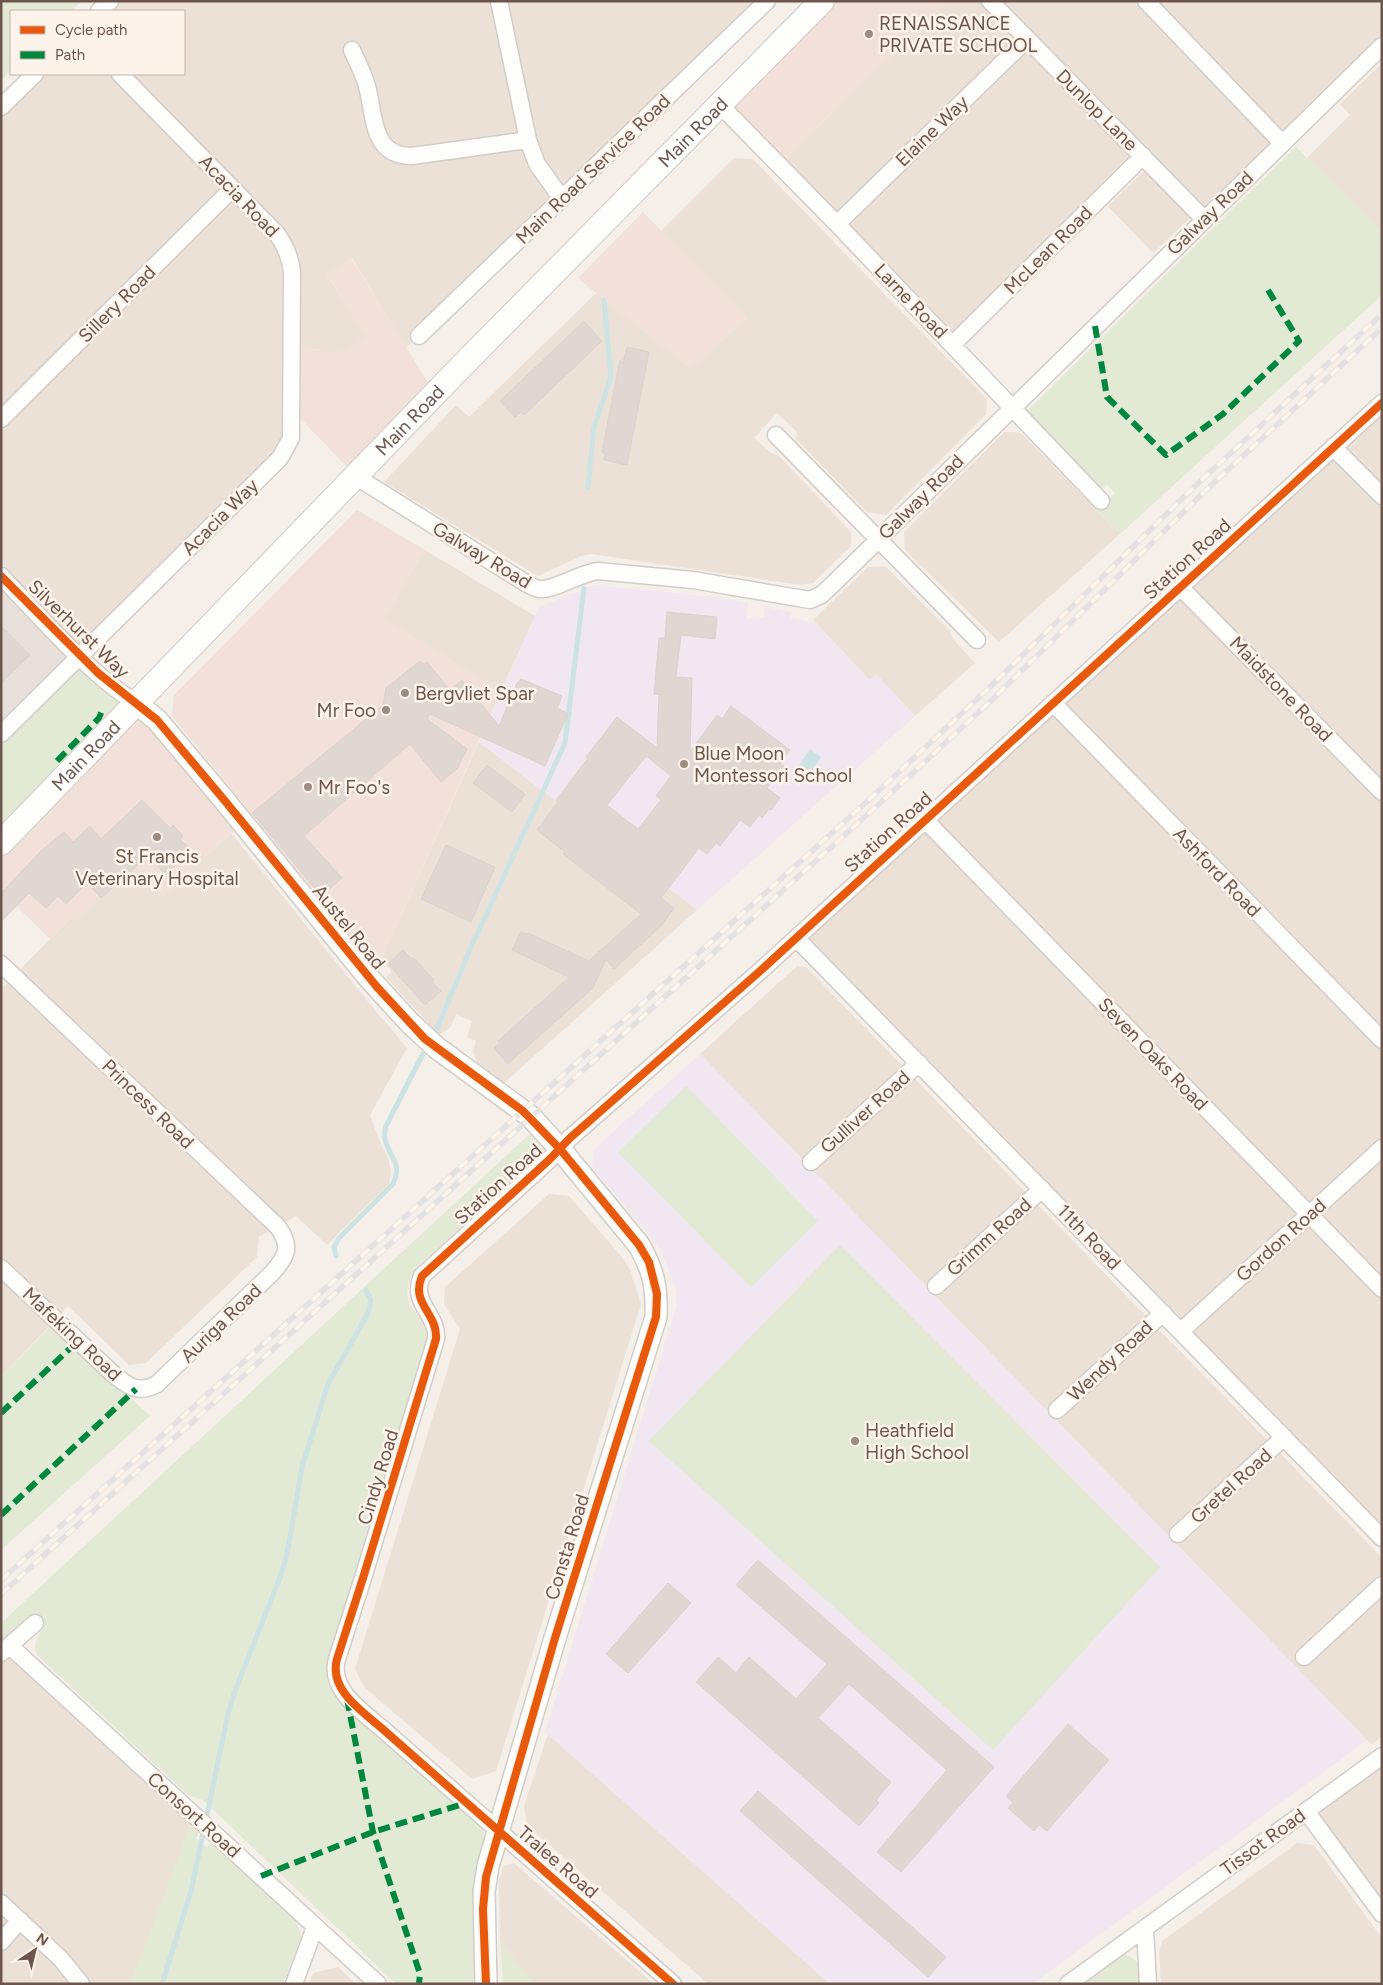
<svg xmlns="http://www.w3.org/2000/svg" width="1383" height="1985" viewBox="0 0 1383 1985" font-family="Figtree,sans-serif">
<rect width="100%" height="100%" fill="#f4efe9"/>
<path fill="#ece1d7" d="M 110,1 L 767,1 L 406,348 L 352,258 L 327,275 L 366,337 L 346,352 L 292,347 L 291,438 L 1,734 L 1,107 L 35,74 L 184,74 L 184,11 L 99,11 Z
M 947,1 L 1382,1 L 1382,46 L 1204,219 L 1143,157 L 953,344 L 779,165 Z
M 1382,63 L 1382,233 L 1307,158 L 1350,115 L 1340,104 Z
M 734,158 L 753,159 L 987,399 L 986,414 L 886,515 L 867,512 L 796,439 L 797,432 L 777,413 L 754,438 L 771,453 L 778,455 L 851,532 L 851,546 L 813,583 L 801,585 L 591,554 L 581,556 L 538,576 L 384,482 L 456,405 L 469,417 L 596,293 L 578,278 L 690,368 L 747,318 L 661,231 Z
M 1145,170 L 1191,217 L 1153,253 L 1108,206 Z
M 1382,403 L 1382,1538 L 796,938 Z
M 1004,432 L 1021,433 L 1120,534 L 999,642 L 905,550 L 904,532 Z
M 425,550 L 535,616 L 501,691 L 384,619 Z
M 885,566 L 951,632 L 953,639 L 975,663 L 915,716 L 876,674 L 870,680 L 813,620 L 868,567 Z
M 479,742 L 697,910 L 504,1083 L 477,1063 L 473,1051 L 476,1041 L 467,1037 L 472,1021 L 456,1015 L 450,1028 L 439,1035 L 386,977 L 392,972 L 381,960 Z
M 231,833 L 366,999 L 407,1048 L 370,1115 L 380,1142 L 389,1160 L 391,1173 L 389,1184 L 327,1245 L 296,1216 L 259,1237 L 257,1257 L 146,1363 L 129,1365 L 68,1306 L 1,1377 L 1,986 L 3,987 L 71,918 L 82,914 L 136,866 L 163,896 Z
M 797,966 L 806,967 L 1382,1558 L 1382,1736 L 1372,1744 L 1367,1740 L 700,1054 Z
M 549,1194 L 569,1196 L 622,1257 L 631,1272 L 641,1304 L 496,1771 L 472,1779 L 364,1687 L 355,1669 L 460,1329 L 444,1304 L 445,1287 Z
M 10,1646 L 194,1815 L 158,1914 L 130,1984 L 1,1984 L 1,1653 Z
M 548,1734 L 830,1984 L 708,1984 L 527,1825 L 524,1806 Z
M 1382,1756 L 1382,1914 L 1306,1811 Z
M 1297,1843 L 1314,1845 L 1382,1938 L 1382,1984 L 1161,1984 L 1159,1950 L 1162,1941 Z
M 514,1863 L 654,1984 L 534,1984 L 500,1942 L 499,1881 L 503,1866 Z
M 338,1967 L 356,1984 L 309,1984 L 313,1973 Z"/>
<path fill="#f1e1da" d="M 824,1 L 947,1 L 779,165 L 719,104 Z
M 643,212 L 747,318 L 690,368 L 578,278 Z
M 351,258 L 429,384 L 347,467 L 300,418 L 301,348 L 346,352 L 365,337 L 327,274 Z
M 357,510 L 425,550 L 385,619 L 501,691 L 377,969 L 172,716 L 174,695 Z
M 136,703 L 244,824 L 231,833 L 163,896 L 136,866 L 82,914 L 71,918 L 50,939 L 1,891 L 1,843 Z"/>
<path fill="#e6dfda" d="M 1,576 L 80,656 L 1,734 Z"/>
<path fill="#f0e7f0" d="M 594,585 L 714,597 L 748,603 L 746,619 L 764,617 L 765,607 L 791,612 L 790,618 L 816,623 L 870,680 L 876,674 L 915,716 L 697,910 L 479,742 L 539,607 Z
M 700,1054 L 1367,1740 L 1032,1984 L 830,1984 L 545,1732 L 677,1305 L 675,1287 L 662,1253 L 650,1236 L 592,1167 L 594,1149 Z"/>
<path fill="#e2e9d5" d="M 1,1 L 82,1 L 71,11 L 11,11 L 11,71 L 1,81 Z
M 1296,147 L 1382,233 L 1382,295 L 1120,534 L 1098,511 L 1115,493 L 1106,484 L 1098,492 L 1022,416 Z
M 80,656 L 127,697 L 1,841 L 1,734 Z
M 686,1086 L 818,1221 L 751,1287 L 618,1152 Z
M 533,1131 L 546,1148 L 545,1151 L 418,1266 C 388,1308 430,1311 427,1342 L 326,1667 L 330,1685 L 339,1699 L 482,1829 L 485,1835 L 477,1984 L 396,1984 L 203,1800 L 188,1795 L 37,1655 C 33,1644 36,1638 43,1629 L 29,1616 L 1,1641 L 1,1623 Z
M 840,1245 L 1160,1567 L 993,1750 L 649,1441 Z
M 52,1325 L 150,1416 L 1,1550 L 1,1377 Z
M 191,1824 L 199,1831 L 196,1838 L 207,1848 L 210,1842 L 295,1919 L 300,1931 L 301,1937 L 283,1984 L 130,1984 Z
M 500,1942 L 534,1984 L 503,1984 Z
M 1119,1954 C 1138,1955 1141,1967 1142,1984 L 1079,1984 Z"/>
<path fill="#cde2e2" d="M 810,749 L 821,757 L 808,776 L 801,780 L 795,775 L 795,771 Z"/>
<g fill="none" stroke-linecap="round" stroke-linejoin="round">
<path stroke="#cde2e2" stroke-width="5" d="M 588,488 L 594,427 L 611,377 L 604,300
M 436,1031 L 468,954 L 565,743 L 584,588
M 336,1256 L 334,1247 L 339,1238 L 393,1184 C 403,1162 389,1158 385,1139 C 384,1135 385,1130 386,1126 L 423,1054
M 162,1984 L 191,1891 L 228,1714 L 235,1691 L 281,1575 L 287,1554 L 302,1467 L 328,1384 L 368,1313 L 371,1300 L 366,1290"/>
</g>
<path fill="#e0d7d2" stroke="#dcd2cc" fill-rule="evenodd" d="M 584,321 L 602,341 L 524,415 L 521,412 L 515,417 L 500,401 Z
M 627,347 L 649,352 L 627,465 L 604,460 L 605,453 L 602,452 L 620,360 L 623,363 Z
M 667,612 L 717,617 L 715,639 L 681,635 L 676,677 L 692,678 L 690,752 L 717,715 L 722,719 L 731,706 L 790,750 L 780,764 L 784,766 L 767,788 L 780,798 L 771,810 L 769,809 L 762,818 L 759,815 L 750,827 L 740,820 L 720,846 L 716,843 L 707,854 L 699,848 L 661,898 L 674,908 L 660,927 L 614,969 L 606,959 L 593,988 L 508,1064 L 494,1048 L 500,1043 L 498,1041 L 569,977 L 512,950 L 521,932 L 527,934 L 528,933 L 589,961 L 641,914 L 563,854 L 565,852 L 537,830 L 558,802 L 556,800 L 588,758 L 586,757 L 617,717 L 657,748 L 659,695 L 654,694 L 659,638 L 665,638 ZM 646,756 L 671,776 L 656,796 L 661,800 L 638,829 L 607,805 Z
M 1,626 L 30,655 L 1,683 Z
M 420,661 L 423,664 L 427,662 L 450,690 L 462,680 L 499,726 L 517,683 L 521,679 L 562,696 L 557,708 L 568,714 L 545,766 L 430,714 L 427,719 L 467,749 L 457,769 L 441,782 L 410,744 L 304,836 L 342,878 L 321,896 L 252,813 L 383,705 L 386,688 Z
M 487,765 L 525,794 L 512,812 L 473,783 Z
M 142,800 L 170,828 L 173,825 L 183,836 L 180,839 L 191,850 L 166,875 L 148,856 L 101,898 L 87,883 L 66,904 L 58,896 L 46,908 L 29,893 L 1,922 L 1,893 L 42,850 L 64,832 L 73,842 L 90,826 L 101,839 Z
M 446,845 L 495,867 L 471,922 L 421,899 Z
M 403,950 L 412,959 L 414,958 L 434,980 L 432,982 L 441,991 L 425,1005 L 388,964 Z
M 758,1560 L 994,1767 L 901,1872 L 877,1852 L 947,1770 L 849,1684 L 818,1718 L 891,1782 L 876,1800 L 879,1803 L 859,1826 L 696,1682 L 718,1657 L 736,1673 L 749,1657 L 796,1699 L 827,1664 L 736,1585 Z
M 668,1583 L 691,1603 L 628,1673 L 606,1654 Z
M 1068,1724 L 1109,1760 L 1047,1831 L 1039,1825 L 1034,1831 L 1008,1808 L 1013,1803 L 1006,1796 Z
M 758,1791 L 946,1957 L 928,1977 L 740,1811 Z"/>
<g fill="none" stroke-linecap="round" stroke-linejoin="round">
<defs>
<path id="minor" d="M 499,1 L 528,140 L 537,164 L 562,199
M 990,1 L 1204,219
M 1146,1 L 1282,143
M 99,11 L 110,1
M 352,50 C 357,62 364,74 367,86 C 375,116 371,156 412,156 L 528,140
M 719,104 L 837,224 L 1101,501
M 1,107 L 35,74
M 837,224 L 1027,39
M 419,336 L 767,1
M 953,344 L 1143,156
M 1,419 L 232,189
M 776,435 L 977,640
M 1333,447 L 1382,496
M 355,476 L 524,582 C 529,585 534,588 539,589 C 553,591 580,573 598,571 L 693,580 L 810,600 L 821,595 L 832,585 L 1382,46
M 1,576 C 42,618 87,672 136,703
M 1180,587 L 1382,792
M 1053,703 L 1382,1040
M 1,734 L 280,458 L 291,438 L 292,272 C 290,257 286,247 277,234 L 120,74
M 925,820 L 1382,1289
M 796,938 L 1382,1538
M 1,964 L 278,1227 C 292,1247 287,1256 272,1273 L 157,1384 C 138,1395 126,1385 111,1372 L 1,1268
M 811,1162 L 919,1063
M 936,1286 L 1042,1189
M 1181,1331 L 1382,1148
M 1057,1410 L 1163,1313
M 1178,1534 L 1284,1437
M 10,1646 L 378,1984
M 1,1653 L 35,1623
M 1304,1657 L 1382,1585
M 1306,1811 L 1382,1914
M 1,1903 L 61,1959 L 81,1984
M 1145,1928 L 1148,1984
M 1,1942 L 20,1920
M 294,1984 L 315,1927
M 673,1984 L 386,1732 C 365,1713 328,1691 337,1659 L 363,1578 L 436,1339 C 438,1313 410,1304 422,1276 L 549,1160 L 570,1138 L 759,972 L 1382,403
M 1068,1984 L 1382,1756"/>
<path id="tertiary" d="M 136,703 L 157,720 L 225,801 L 368,977 L 410,1023 L 437,1048 L 531,1117 L 560,1149 L 639,1245 C 654,1271 657,1288 656,1317 L 555,1638 L 488,1866 L 484,1892 L 486,1984"/>
<g id="secondary">
<path id="s1" d="M 1,843 L 453,375 L 822,1"/>
</g>
</defs>
<use href="#minor" stroke="#d3ccc7" stroke-width="19"/>
<use href="#tertiary" stroke="#d3ccc7" stroke-width="24"/>
<use href="#secondary" stroke="#d3cbc6" stroke-width="26"/>
<use href="#minor" stroke="#fdfdfc" stroke-width="16"/>
<use href="#tertiary" stroke="#fdfdfc" stroke-width="21"/>
<use href="#secondary" stroke="#fdfdfc" stroke-width="24"/>
<defs>
<path id="rail" d="M 1,1580 L 872,797 L 988,689 L 1194,487 L 1382,314
M 1,1594 L 878,805 L 994,698 L 1204,492 L 1382,328"/>
</defs>
<use href="#rail" stroke="#e3e1e3" stroke-width="5.5"/>
<use href="#rail" stroke="#fcf3ea" stroke-width="4" stroke-dasharray="11" stroke-linecap="butt"/>
<path stroke="#00873e" stroke-width="6" stroke-dasharray="12 6" stroke-linecap="butt" d="M 1095,326 L 1107,397 L 1166,455 L 1223,414 L 1299,341 L 1268,290
M 57,761 L 99,718 L 103,708
M 1,1413 L 78,1341
M 1,1515 L 136,1389
M 347,1699 L 373,1832 L 420,1974 L 419,1984
M 261,1876 L 373,1832 L 466,1803"/>
<defs>
<path id="cycleway" d="M 1,576 L 98,673 L 157,720 L 225,801 L 377,987 L 425,1039 L 523,1111 L 560,1149 L 639,1245 L 649,1262 L 657,1294 L 656,1317 L 555,1638 L 486,1877 L 483,1909 L 486,1984
M 673,1984 L 386,1732 C 365,1713 328,1691 337,1659 L 363,1578 L 436,1339 C 438,1313 410,1304 422,1276 L 549,1160 L 570,1138 L 759,972 L 1382,403"/>
</defs>
<use href="#cycleway" stroke="#fcf3ea" stroke-width="11"/>
<use href="#cycleway" stroke="#e8590c" stroke-width="8"/>
</g>
<g fill="#9c8c84" stroke="#fcf3ea" stroke-width="2">
<circle cx="869" cy="34" r="5"/>
<circle cx="405" cy="693" r="5"/>
<circle cx="386" cy="710" r="5"/>
<circle cx="684" cy="764" r="5"/>
<circle cx="308" cy="787" r="5"/>
<circle cx="157" cy="837" r="5"/>
<circle cx="855" cy="1441" r="5"/>
</g>
<g text-anchor="middle" dominant-baseline="central" stroke-width="5" stroke-linejoin="round" paint-order="stroke">
<g font-size="19" fill="#6d564d" stroke="#fcf3ea" text-anchor="start">
<text x="879" y="23">RENAISSANCE<tspan x="879" dy="22">PRIVATE SCHOOL</tspan></text>
<text x="415" y="693">Bergvliet Spar</text>
<text x="376" y="710" text-anchor="end">Mr Foo</text>
<text x="694" y="753">Blue Moon<tspan x="694" dy="22">Montessori School</tspan></text>
<text x="318" y="787">Mr Foo's</text>
<text x="157" y="856" text-anchor="middle">St Francis<tspan x="157" dy="22">Veterinary Hospital</tspan></text>
<text x="865" y="1430">Heathfield<tspan x="865" dy="22">High School</tspan></text>
</g>
<g font-size="19" fill="#6d564d" stroke="#fcf3ea">
<text transform="translate(1097 110) rotate(45)">Dunlop Lane</text>
<text stroke="none"><textPath href="#s1" startOffset="992">Main Road</textPath></text>
<text transform="translate(932 131) rotate(-44)">Elaine Way</text>
<text transform="translate(593 169) rotate(-44)">Main Road Service Road</text>
<text transform="translate(239 196) rotate(46)">Acacia Road</text>
<text transform="translate(1210 213) rotate(-44)">Galway Road</text>
<text transform="translate(1048 250) rotate(-45)">McLean Road</text>
<text transform="translate(911 301) rotate(46)">Larne Road</text>
<text transform="translate(117 304) rotate(-45)">Sillery Road</text>
<text stroke="none"><textPath href="#s1" startOffset="588">Main Road</textPath></text>
<text transform="translate(921 497) rotate(-45)">Galway Road</text>
<text transform="translate(220 517) rotate(-45)">Acacia Way</text>
<text transform="translate(482 555) rotate(31)">Galway Road</text>
<text transform="translate(1187 559) rotate(-42)">Station Road</text>
<text transform="translate(79 629) rotate(44)">Silverhurst Way</text>
<text transform="translate(1281 689) rotate(46)">Maidstone Road</text>
<text stroke="none"><textPath href="#s1" startOffset="122">Main Road</textPath></text>
<text transform="translate(888 832) rotate(-42)">Station Road</text>
<text transform="translate(1217 872) rotate(46)">Ashford Road</text>
<text transform="translate(349 927) rotate(51)">Austel Road</text>
<text transform="translate(1153 1054) rotate(46)">Seven Oaks Road</text>
<text transform="translate(148 1104) rotate(44)">Princess Road</text>
<text transform="translate(865 1112) rotate(-42)">Gulliver Road</text>
<text transform="translate(498 1184) rotate(-42)">Station Road</text>
<text transform="translate(989 1237) rotate(-42)">Grimm Road</text>
<text transform="translate(1089 1237) rotate(46)">11th Road</text>
<text transform="translate(1281 1240) rotate(-42)">Gordon Road</text>
<text transform="translate(221 1323) rotate(-44)">Auriga Road</text>
<text transform="translate(72 1334) rotate(43)">Mafeking Road</text>
<text transform="translate(1110 1361) rotate(-43)">Wendy Road</text>
<text transform="translate(378 1477) rotate(-73)">Cindy Road</text>
<text transform="translate(1231 1486) rotate(-42)">Gretel Road</text>
<text transform="translate(567 1547) rotate(-73)">Consta Road</text>
<text transform="translate(194 1815) rotate(42)">Consort Road</text>
<text transform="translate(1263 1842) rotate(-36)">Tissot Road</text>
<text transform="translate(558 1862) rotate(41)">Tralee Road</text>
</g>
</g>
<rect width="1383" height="1985" fill="none" stroke="#6d564d" stroke-width="5"/>
<rect x="10" y="10" width="175" height="65" fill="#fcf3ea" stroke="#c3b4ab"/>
<rect x="20" y="26" width="25" height="8" fill="#e8590c" stroke="#c3b4ab"/>
<text x="55" y="35" font-size="15" fill="#6d564d">Cycle path</text>
<rect x="20" y="51" width="25" height="8" fill="#00873e" stroke="#c3b4ab"/>
<text x="55" y="60" font-size="15" fill="#6d564d">Path</text>
<g transform="translate(35 1950) rotate(35)" stroke="#fcf3ea" stroke-width="4" paint-order="stroke">
<path d="M0-4L9 19L0 12L-9 19Z" fill="#6d564d"/>
<text y="-8" font-size="14" font-weight="bold" text-anchor="middle" fill="#6d564d">N</text>
</g>
</svg>
